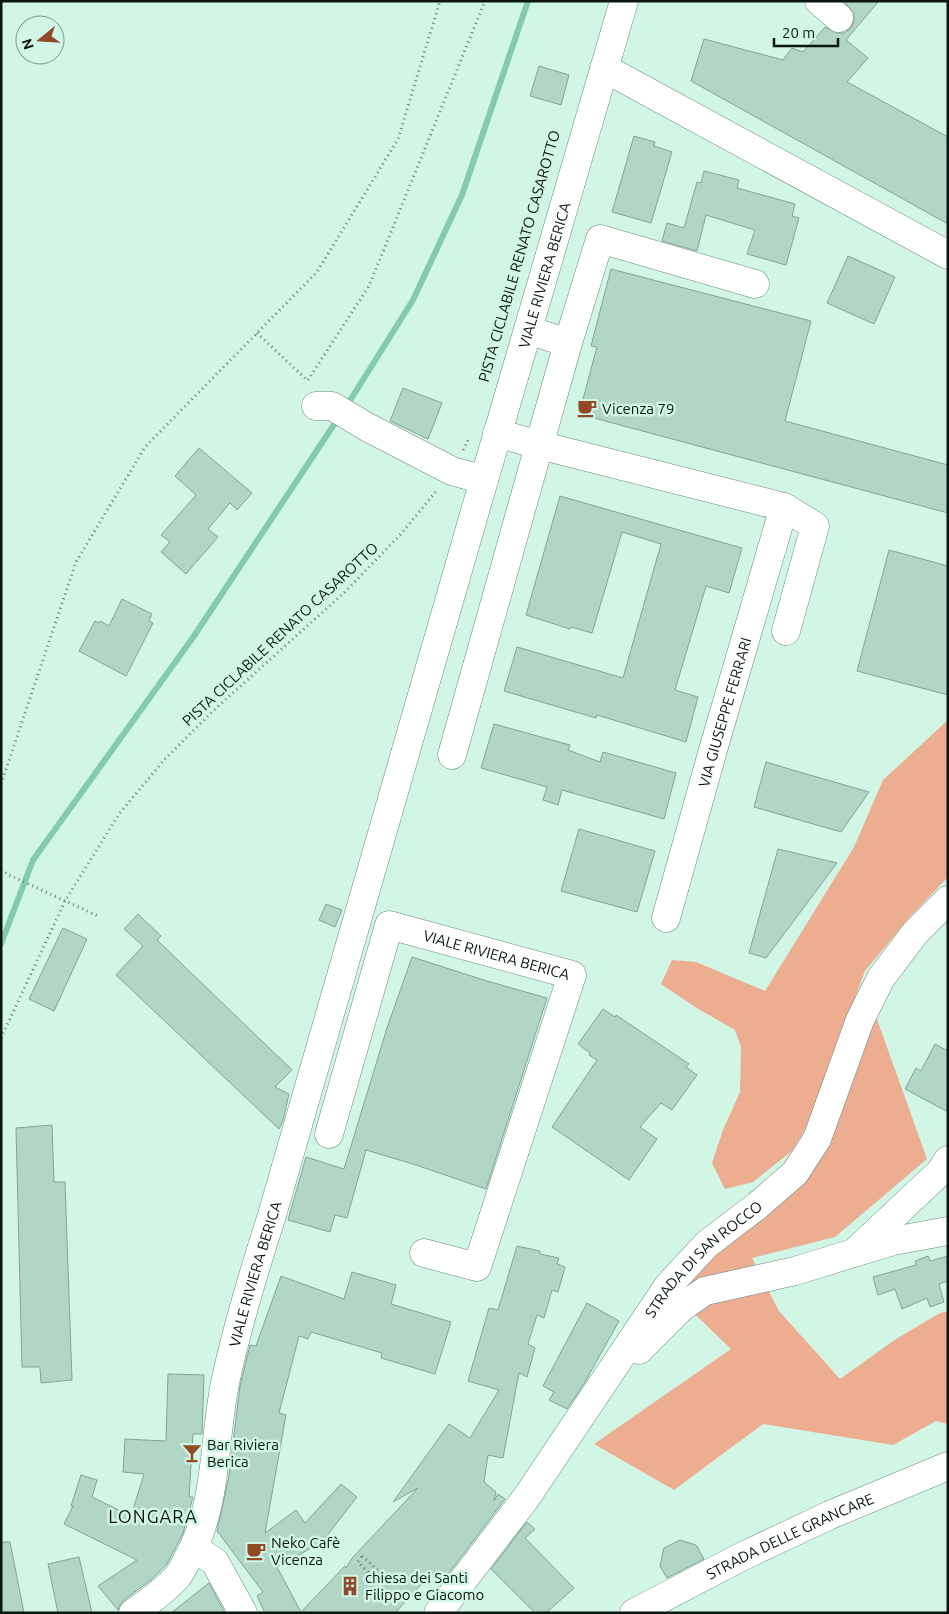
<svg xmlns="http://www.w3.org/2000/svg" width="949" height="1614" viewBox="0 0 949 1614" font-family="Ubuntu,sans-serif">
<rect width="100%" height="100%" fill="#d2f6e5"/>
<path fill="#edad91" d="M 948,720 L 948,877 L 908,919 L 865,971 L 842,1033 L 822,1101 L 792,1151 L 753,1182 L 725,1189 L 712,1163 L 723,1130 L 740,1092 L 741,1047 L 735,1030 L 695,1007 L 661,984 L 672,960 L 696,962 L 765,991 L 854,847 L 883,780 Z
M 874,1011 L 927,1159 L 835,1237 L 752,1258 L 779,1311 L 840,1379 L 896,1339 L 940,1313 L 948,1311 L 948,1424 L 936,1421 L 893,1445 L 763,1424 L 674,1490 L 594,1444 L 731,1349 L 675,1295 L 714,1246 L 825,1147 Z"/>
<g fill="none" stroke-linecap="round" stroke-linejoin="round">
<path stroke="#84cbab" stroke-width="6" d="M 346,407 L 413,300 L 462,195 L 528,1
M 1,944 L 33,860 L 194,636 L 339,417"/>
</g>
<path fill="#b2d6c5" stroke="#82a494" d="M 847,1 L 879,1 L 846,40 L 868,58 L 847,82 L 948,137 L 948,224 L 691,81 L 704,39 L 783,60 L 792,48 L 803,52 L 825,27 L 837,33 L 844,33 L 851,28 L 854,21 L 854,13 L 845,3 Z
M 539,66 L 569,75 L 561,105 L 530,96 Z
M 634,136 L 655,142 L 654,146 L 672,152 L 651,223 L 612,212 Z
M 704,171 L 739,180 L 737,188 L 795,204 L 792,216 L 799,218 L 786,265 L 747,254 L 755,230 L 706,215 L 697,251 L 662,241 L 667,223 L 684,228 L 697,182 L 701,183 Z
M 848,256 L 895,277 L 874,324 L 827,303 Z
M 611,269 L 811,321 L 785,421 L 948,465 L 948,513 L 579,414 L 597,347 L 591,346 Z
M 403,388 L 442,403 L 428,439 L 390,421 Z
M 199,448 L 252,493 L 237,510 L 230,503 L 208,529 L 218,537 L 186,574 L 161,552 L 170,542 L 161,535 L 196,495 L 175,476 Z
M 560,496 L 742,548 L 729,593 L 706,586 L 675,690 L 698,697 L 686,742 L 597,715 L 596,718 L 504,691 L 517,647 L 623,678 L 661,544 L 622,532 L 592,633 L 571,627 L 570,629 L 526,615 Z
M 889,550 L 948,566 L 948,695 L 857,671 Z
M 122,599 L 152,614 L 149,621 L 153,623 L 126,676 L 79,651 L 95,621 L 99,623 L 100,621 L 109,626 Z
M 494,724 L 570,745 L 568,750 L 600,762 L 603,752 L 676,773 L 664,819 L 562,790 L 558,805 L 543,800 L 547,787 L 481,768 Z
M 766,762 L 796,771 L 869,792 L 841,832 L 754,807 Z
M 579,829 L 655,851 L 637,912 L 561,891 Z
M 778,849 L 837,863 L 766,958 L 749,953 Z
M 326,904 L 342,910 L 335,927 L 319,920 Z
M 138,914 L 161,936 L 157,940 L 292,1070 L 275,1087 L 289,1094 L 283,1120 L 279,1129 L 116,975 L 143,946 L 124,929 Z
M 63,928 L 87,939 L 54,1011 L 29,999 Z
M 412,957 L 487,981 L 547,998 L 486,1189 L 413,1164 L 366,1150 L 347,1218 L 335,1215 L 330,1232 L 288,1220 L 306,1157 L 344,1169 L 387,1028 Z
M 603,1009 L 615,1017 L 616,1015 L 689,1064 L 686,1067 L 697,1075 L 672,1110 L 661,1103 L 640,1127 L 657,1139 L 629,1180 L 552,1127 L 597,1060 L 589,1055 L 590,1053 L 578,1044 Z
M 935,1044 L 948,1051 L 948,1112 L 905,1089 L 916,1068 L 921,1071 Z
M 52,1125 L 54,1182 L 65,1182 L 72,1380 L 41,1383 L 40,1367 L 22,1367 L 16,1128 Z
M 517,1246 L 540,1251 L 540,1254 L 559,1258 L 557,1264 L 565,1267 L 558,1292 L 552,1290 L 544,1318 L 537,1315 L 528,1344 L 535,1348 L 527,1377 L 519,1373 L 503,1458 L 488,1455 L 484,1482 L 496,1492 L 494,1501 L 498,1494 L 505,1499 L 442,1582 L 432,1573 L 395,1613 L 265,1613 L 257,1596 L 263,1592 L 217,1531 L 229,1476 L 240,1386 L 250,1345 L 256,1346 L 281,1276 L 344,1299 L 352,1272 L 396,1285 L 391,1304 L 451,1322 L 435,1374 L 381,1358 L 382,1353 L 311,1332 L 308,1339 L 299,1336 L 279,1413 L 286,1415 L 265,1533 L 296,1510 L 305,1523 L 341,1484 L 357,1497 L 322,1542 L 277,1567 L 301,1612 L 345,1566 L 346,1568 L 353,1557 L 418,1488 L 393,1502 L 449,1424 L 470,1438 L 499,1390 L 468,1381 L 489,1308 L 498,1310 Z
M 928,1256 L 930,1261 L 948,1256 L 948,1281 L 939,1284 L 944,1302 L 930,1307 L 927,1298 L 902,1309 L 895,1289 L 878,1295 L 873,1277 L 916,1265 L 915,1261 Z
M 587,1303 L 619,1321 L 585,1382 L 567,1409 L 549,1400 L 554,1392 L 543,1386 Z
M 168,1374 L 204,1375 L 202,1434 L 193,1434 L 189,1497 L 193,1497 L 183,1533 L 167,1564 L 151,1580 L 124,1600 L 119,1606 L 118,1610 L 98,1586 L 137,1560 L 64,1524 L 73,1506 L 71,1506 L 81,1475 L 97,1480 L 92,1497 L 131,1516 L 144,1474 L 123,1472 L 125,1439 L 166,1441 Z
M 527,1522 L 535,1529 L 525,1538 L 574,1588 L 546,1613 L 535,1613 L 491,1569 Z
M 680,1540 L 696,1545 L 704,1559 L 667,1578 L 660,1566 L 664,1548 Z
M 1,1542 L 10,1542 L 24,1613 L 1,1613 Z
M 79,1557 L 92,1613 L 58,1613 L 48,1564 Z
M 209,1583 L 225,1613 L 171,1613 Z"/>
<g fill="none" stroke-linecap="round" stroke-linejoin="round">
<defs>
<g id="minor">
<path d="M 819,1 L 839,18"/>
<path d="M 604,68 L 948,255"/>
<path d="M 528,330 L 568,343"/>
<path d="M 316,406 L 332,406 L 367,427 L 452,471 L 484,480"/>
<path d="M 497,433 L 539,445 L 784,507 L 815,526 L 786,631"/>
<path d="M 452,755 L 568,343 L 600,239 L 755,284"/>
<path id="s1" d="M 666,918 L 713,750 L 784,507"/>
<path id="s2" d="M 329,1134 L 389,925 L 572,975 L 477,1267 L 424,1253"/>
<path d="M 858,1249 L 940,1172 L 948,1160"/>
<path d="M 639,1350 L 682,1307 L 705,1291 L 795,1271 L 893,1241 L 948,1231"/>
<path d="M 194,1548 L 215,1562 L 243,1613"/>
<path id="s3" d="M 438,1613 L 526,1498 L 668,1286 L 707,1244 L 757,1206 L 795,1173 L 817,1139 L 860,1020 L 881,978 L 915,933 L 948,900"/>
<path id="s4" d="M 634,1613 L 741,1557 L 830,1515 L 948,1466"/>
</g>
<g id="major">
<path id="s5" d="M 133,1613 C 149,1602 164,1591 177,1577 C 181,1572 184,1566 187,1560 C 218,1506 213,1443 225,1383 C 237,1326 254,1271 272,1215 L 484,480 L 624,1"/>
</g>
</defs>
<use href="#minor" stroke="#68897a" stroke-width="29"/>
<use href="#major" stroke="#68897a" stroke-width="29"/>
<path stroke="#647c71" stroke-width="3" stroke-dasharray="1 4" stroke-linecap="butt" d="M 257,333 L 308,381
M 308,380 L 369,286 L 485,1
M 463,450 L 469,438
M 1,784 L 76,562 L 145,447 L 317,272 L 398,139 L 440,1
M 1,870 L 9,875 L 98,916
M 1,1038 L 65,901 L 119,814 L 165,759 L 214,710 L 345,592 L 401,534 L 438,489
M 362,1556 L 381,1573 L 376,1580 L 358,1562 Z"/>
<use href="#minor" stroke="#fff" stroke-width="28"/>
<use href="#major" stroke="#fff" stroke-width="28"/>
</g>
<defs>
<symbol id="cafe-bare" viewBox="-9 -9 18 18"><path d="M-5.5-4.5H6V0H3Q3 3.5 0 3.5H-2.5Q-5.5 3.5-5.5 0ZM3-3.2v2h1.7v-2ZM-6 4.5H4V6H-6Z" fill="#914928" stroke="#d2f6e5" stroke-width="2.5" paint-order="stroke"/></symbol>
<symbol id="bar-bare" viewBox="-9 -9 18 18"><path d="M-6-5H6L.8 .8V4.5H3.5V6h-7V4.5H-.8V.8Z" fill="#914928" stroke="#d2f6e5" stroke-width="2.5" paint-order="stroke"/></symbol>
<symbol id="building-bare" viewBox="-9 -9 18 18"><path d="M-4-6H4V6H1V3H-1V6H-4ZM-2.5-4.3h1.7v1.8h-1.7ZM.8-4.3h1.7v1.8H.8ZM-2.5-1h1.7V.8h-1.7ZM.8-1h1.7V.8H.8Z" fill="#914928" stroke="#d2f6e5" stroke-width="2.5" paint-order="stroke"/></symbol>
</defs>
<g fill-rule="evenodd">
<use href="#cafe-bare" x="573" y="394" width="28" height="28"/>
<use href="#bar-bare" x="178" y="1439" width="28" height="28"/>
<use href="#cafe-bare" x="242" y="1537" width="28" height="28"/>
<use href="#building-bare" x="336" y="1572" width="28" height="28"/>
</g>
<g text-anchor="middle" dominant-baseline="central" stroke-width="5" stroke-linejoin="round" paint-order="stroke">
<g font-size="15" fill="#0a1711" stroke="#d2f6e5">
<text transform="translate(519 256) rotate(-74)">PISTA CICLABILE RENATO CASAROTTO</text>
<text stroke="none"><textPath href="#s5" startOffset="1412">VIALE RIVIERA BERICA</textPath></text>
<text transform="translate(280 634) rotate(-43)">PISTA CICLABILE RENATO CASAROTTO</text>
<text stroke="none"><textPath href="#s1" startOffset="214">VIA GIUSEPPE FERRARI</textPath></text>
<text stroke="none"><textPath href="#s2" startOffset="329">VIALE RIVIERA BERICA</textPath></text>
<text stroke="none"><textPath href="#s3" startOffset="444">STRADA DI SAN ROCCO</textPath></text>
<text stroke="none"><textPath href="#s5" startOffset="372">VIALE RIVIERA BERICA</textPath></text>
<text stroke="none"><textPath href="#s4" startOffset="174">STRADA DELLE GRANCARE</textPath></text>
</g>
<g font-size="15" fill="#0a1711" stroke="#d2f6e5" text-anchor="start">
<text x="602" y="408">Vicenza 79</text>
<text x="207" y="1444">Bar Riviera<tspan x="207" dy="17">Berica</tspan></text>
<text x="271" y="1542">Neko Cafè<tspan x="271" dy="17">Vicenza</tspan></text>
<text x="365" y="1577">chiesa dei Santi<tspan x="365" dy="17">Filippo e Giacomo</tspan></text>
</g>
<g font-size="18" letter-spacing="1" fill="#0a1711" stroke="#d2f6e5">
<text x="153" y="1516">LONGARA</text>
</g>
</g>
<rect width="949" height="1614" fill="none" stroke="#0a1711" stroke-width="5"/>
<g transform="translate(40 40) rotate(252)"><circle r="24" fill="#d2f6e5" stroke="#829d90"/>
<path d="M0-4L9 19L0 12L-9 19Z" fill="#914928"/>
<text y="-8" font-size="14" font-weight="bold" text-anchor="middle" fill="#0a1711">N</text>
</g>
<path d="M774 38v8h64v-8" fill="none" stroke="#0a1711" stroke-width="2.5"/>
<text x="782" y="38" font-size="15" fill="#0a1711" stroke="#d2f6e5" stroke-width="4" paint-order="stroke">20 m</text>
</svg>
